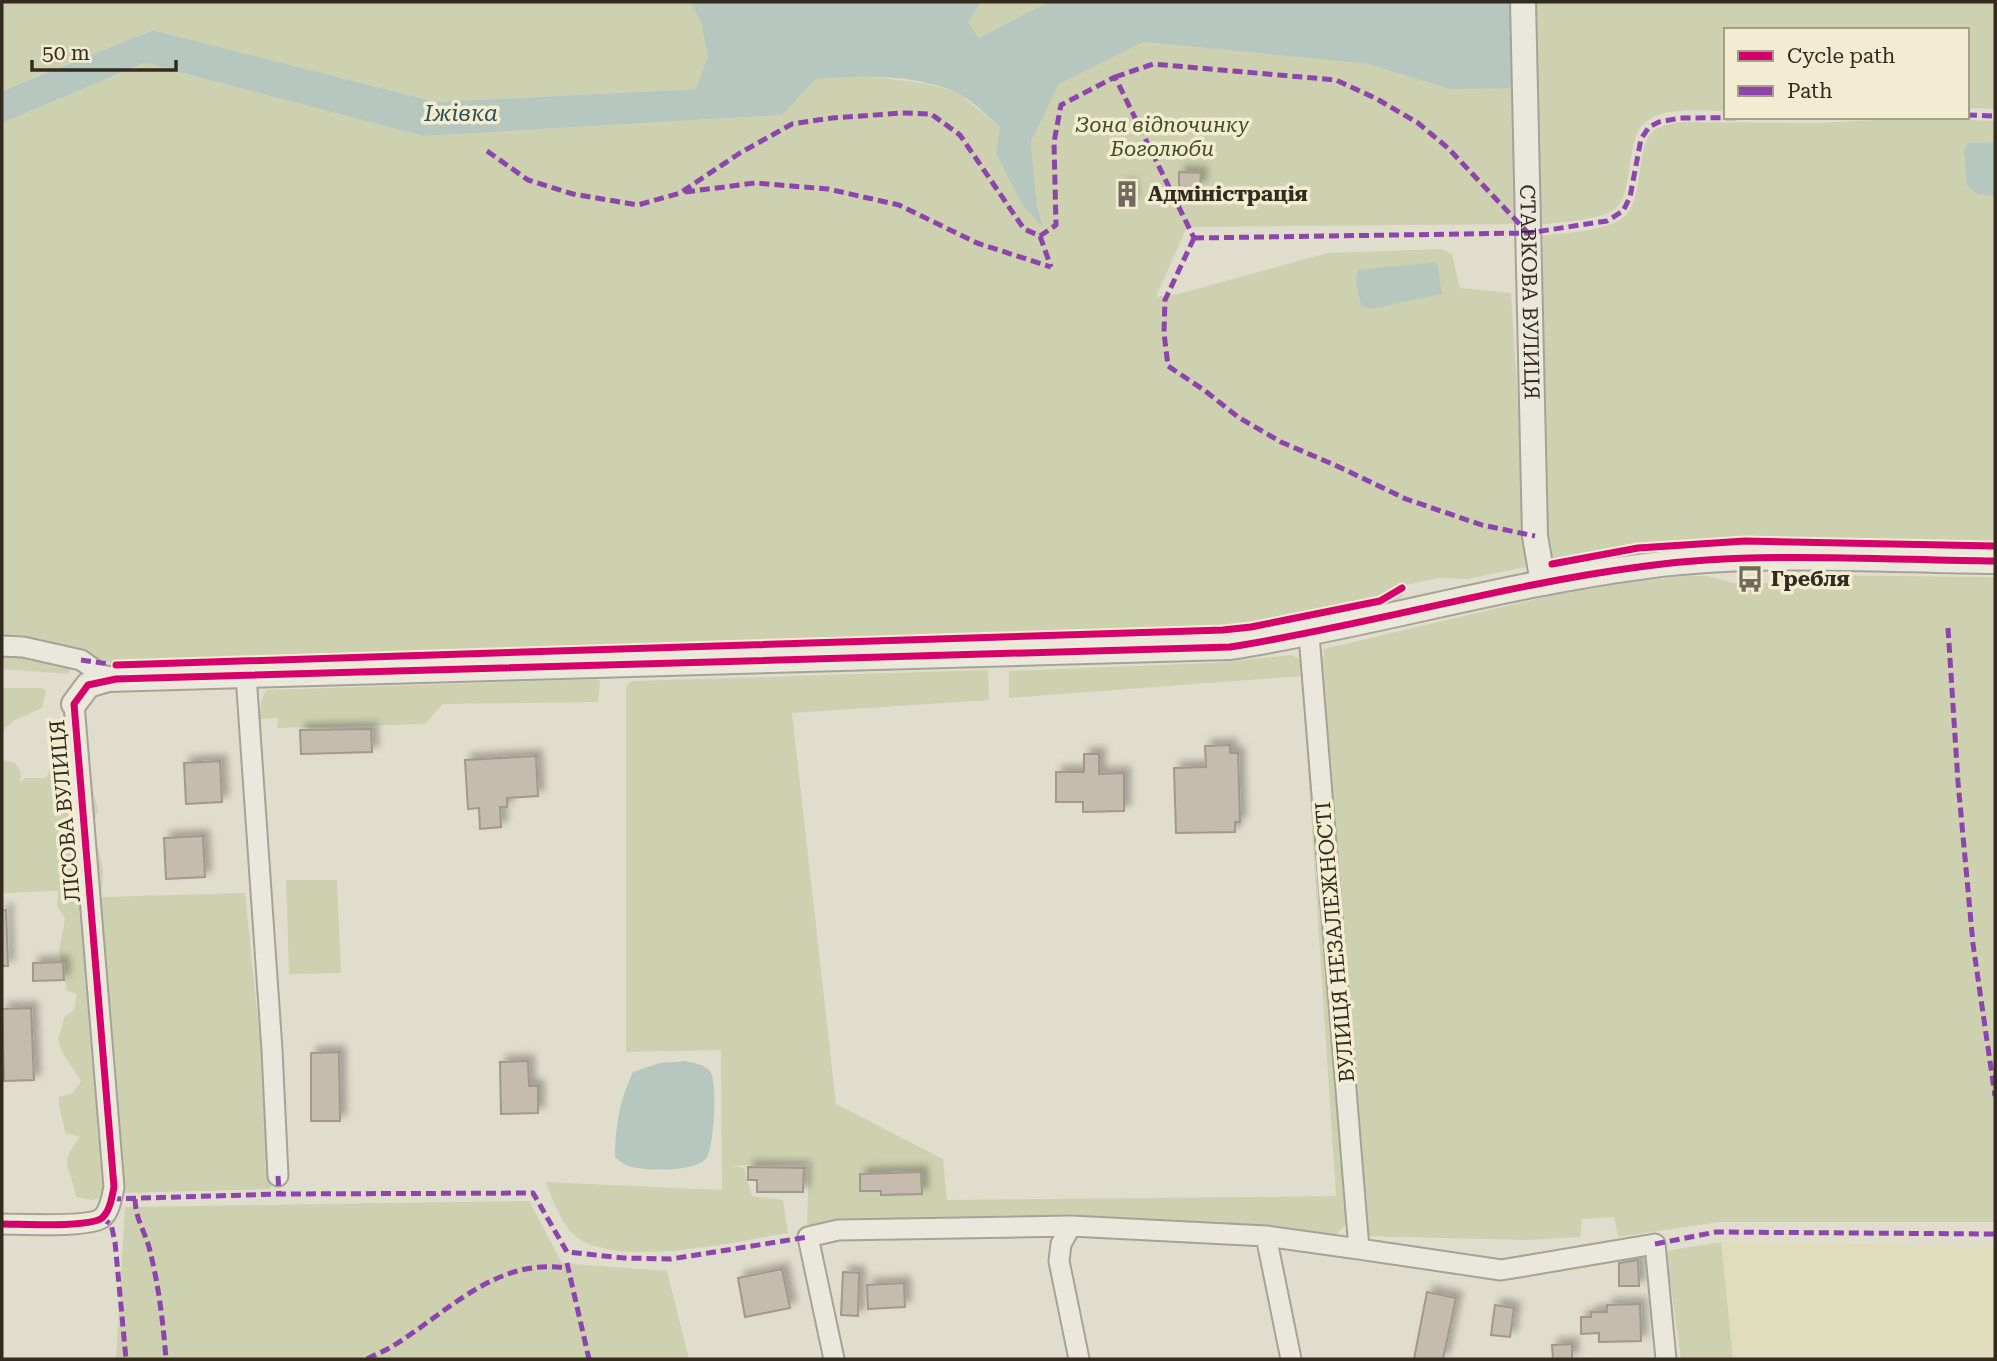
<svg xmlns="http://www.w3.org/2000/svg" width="1997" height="1361" viewBox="0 0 1997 1361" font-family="'Roboto Serif',serif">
<defs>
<filter id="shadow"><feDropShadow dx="6" dy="-6" stdDeviation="3.5" flood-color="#0004"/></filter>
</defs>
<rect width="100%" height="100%" fill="#e1ddcc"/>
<path fill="#e0ddbd" d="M 1721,1242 L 1995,1246 L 1995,1359 L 1733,1359 Z"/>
<path fill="#cdd1af" d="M 2,2 L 743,2 L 696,89 L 436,102 L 153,30 L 2,91 Z
M 981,2 L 1048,2 L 979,38 L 968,22 Z
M 1515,2 L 1518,224 L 1187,227 L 1156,297 L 1178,294 L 1328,253 L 1442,249 L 1452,254 L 1460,288 L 1511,293 L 1527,544 L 1531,566 L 1468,579 L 1439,578 L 1402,586 L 1377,599 L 1254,624 L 1201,628 L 111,663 L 84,653 L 2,638 L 2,123 L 144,63 L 423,136 L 782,115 L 816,79 L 859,75 L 930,84 L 958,93 L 1000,127 L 1042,225 L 1037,206 L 1031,142 L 1059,84 L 1143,42 L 1368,64 L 1449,89 Z
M 1535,2 L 1995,2 L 1995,109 L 1967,108 L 1967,30 L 1726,30 L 1726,111 C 1697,111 1645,103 1635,139 C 1631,151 1631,165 1628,177 C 1626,187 1624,200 1617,207 C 1602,221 1558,222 1538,225 Z
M 1923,117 L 1995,121 L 1995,142 L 1969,143 L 1979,195 L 1995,196 L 1995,543 L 1746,538 L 1641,546 L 1550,561 L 1543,533 L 1538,236 C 1562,233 1609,232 1626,215 C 1645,194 1635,142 1655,130 C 1662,125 1672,124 1681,122 L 1820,123 Z
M 1793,575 L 1995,577 L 1995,1222 L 1719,1222 L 1618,1237 L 1614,1217 L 1582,1219 L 1580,1237 L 1528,1240 L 1363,1236 L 1318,657 L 1324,656 L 1323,649 L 1554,595 L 1626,583 L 1686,576 L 1707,576 L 1733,583 L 1773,583 Z
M 1402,591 L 1403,596 L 1380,609 L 1244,637 L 609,653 L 1258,629 L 1380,603 Z
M 2,654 L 18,654 L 71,668 L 68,674 L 2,669 Z
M 1293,655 L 1302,661 L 1350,1220 L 1336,1235 L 1267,1228 L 838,1222 L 807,1227 L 809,1163 L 730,1166 L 744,1168 L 752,1196 L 783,1200 L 788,1233 C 738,1241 613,1271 573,1234 C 562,1224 552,1197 545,1182 L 722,1190 L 721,1050 L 626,1052 L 626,687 L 631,681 L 988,670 L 989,700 L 792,713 L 836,1104 L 943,1159 L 947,1200 L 1336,1196 L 1302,676 L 1009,698 L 1009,671 L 1212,663 Z
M 598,679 L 600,682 L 598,702 L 443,704 L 425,724 L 277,728 L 278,718 L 260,719 C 260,707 260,699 267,690 Z
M 2,688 L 41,688 L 46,691 L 42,708 L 15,720 L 4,729 L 2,739 Z
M 70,737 L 83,737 L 90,752 L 86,768 L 92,774 L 93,790 L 98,811 C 87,832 102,850 103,872 C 103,884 100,894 102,906 L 102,897 L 245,893 L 266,1099 L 271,1189 L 122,1193 L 92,1200 L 76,1197 C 71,1165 57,1167 80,1137 L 65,1133 C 64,1120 58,1110 59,1097 L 73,1093 L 81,1081 L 62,1052 L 58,1040 L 65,1016 L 74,1010 L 77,994 L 67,991 L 59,951 L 65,919 L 57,905 L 58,891 L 2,893 L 2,752 L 3,760 L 15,763 L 21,773 L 20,782 L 25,778 L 46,778 L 54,761 L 60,760 L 60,746 Z
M 286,880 L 337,880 L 341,973 L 289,974 Z
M 529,1201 L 562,1263 L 667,1271 L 689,1359 L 116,1359 L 125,1207 Z
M 1721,1242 L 1733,1359 L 1681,1359 L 1666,1251 Z"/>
<path fill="#b6c7bf" d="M 691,2 L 981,2 L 968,22 L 979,38 L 1048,2 L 1515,2 L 1517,88 L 1449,89 L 1368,64 L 1143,42 L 1059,84 L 1031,142 L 1037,206 L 1043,227 L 1023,206 L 996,153 L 1000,127 C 987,116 972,100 957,93 C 919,74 857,75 816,79 L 782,115 L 423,136 L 144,63 L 2,123 L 2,91 L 153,30 L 436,102 L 696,89 L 708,57 L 702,25 Z
M 1995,142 L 1995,196 L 1979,195 L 1967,186 L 1964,149 L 1969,143 Z
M 1437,262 L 1442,294 L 1370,309 L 1361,306 L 1356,282 L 1358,270 Z
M 685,1061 C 694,1063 704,1064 710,1071 C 718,1082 714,1146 707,1157 C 697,1173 645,1171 628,1166 C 623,1164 619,1160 615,1157 C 615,1127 620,1099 633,1072 L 660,1063 Z"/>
<path fill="#c5bcad" stroke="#a1998c" stroke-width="2" filter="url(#shadow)" d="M 1179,172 L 1201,173 L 1200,187 L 1179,187 Z
M 1129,185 L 1132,202 L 1124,203 L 1121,187 Z
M 371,729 L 372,752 L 301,754 L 300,730 Z
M 1230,745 L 1230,753 L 1238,753 L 1240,822 L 1235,822 L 1235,832 L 1176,833 L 1174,768 L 1206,767 L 1205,746 Z
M 1084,754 L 1099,754 L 1099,774 L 1124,773 L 1124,811 L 1083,812 L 1083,802 L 1056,802 L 1056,772 L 1084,772 Z
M 536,756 L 538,796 L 507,798 L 507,807 L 500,807 L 501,827 L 480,829 L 479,808 L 468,809 L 465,760 Z
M 220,761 L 222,802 L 186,804 L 184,763 Z
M 203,836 L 205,877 L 166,879 L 164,838 Z
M 2,910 L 6,910 L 8,966 L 2,966 Z
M 63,962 L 64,980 L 33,981 L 33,963 Z
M 31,1008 L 34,1080 L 4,1081 L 2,1009 Z
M 339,1052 L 340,1121 L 311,1121 L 311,1053 Z
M 528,1061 L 529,1086 L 538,1086 L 538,1113 L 501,1114 L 500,1062 Z
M 748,1167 L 804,1168 L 803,1192 L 757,1192 L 757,1180 L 748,1180 Z
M 921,1172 L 922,1194 L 881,1195 L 881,1191 L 860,1191 L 860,1174 Z
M 1638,1260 L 1639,1286 L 1619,1286 L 1619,1263 Z
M 782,1269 L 790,1308 L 745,1317 L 738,1278 Z
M 843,1272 L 859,1273 L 858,1316 L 841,1315 Z
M 904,1283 L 905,1307 L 868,1309 L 867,1285 Z
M 1427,1292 L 1456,1298 L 1443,1359 L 1414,1359 Z
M 1640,1304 L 1641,1341 L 1599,1342 L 1599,1333 L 1581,1334 L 1581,1317 L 1591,1317 L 1591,1312 L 1607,1312 L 1607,1305 Z
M 1495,1305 L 1514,1308 L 1510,1337 L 1491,1335 Z
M 1572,1344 L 1572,1359 L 1553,1359 L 1552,1345 Z"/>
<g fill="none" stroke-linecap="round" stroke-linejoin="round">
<defs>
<path id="minor" d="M 1309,635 L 1359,1249 L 1501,1270 L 1655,1244 L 1666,1359
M 2,646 L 23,647 L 81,660 L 108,679
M 246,675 L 272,1050 L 278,1176
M 2,1224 C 21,1224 88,1228 102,1218 C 110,1211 112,1197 114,1187 L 74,704
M 1071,1226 L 1061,1244 L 1059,1261 L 1079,1359
M 1266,1236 L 1291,1359
M 834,1359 L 808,1237 L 838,1230 L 1071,1226 L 1266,1236 L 1359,1249"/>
<g id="tertiary">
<path id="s1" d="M 1523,2 L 1535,536 L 1543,583"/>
<path d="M 74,704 L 88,685 L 108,679 L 1230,647 C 1370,625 1506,584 1646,566 C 1758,551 1882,560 1995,561"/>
</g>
</defs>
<use href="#minor" stroke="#a6a295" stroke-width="23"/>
<use href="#tertiary" stroke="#a6a295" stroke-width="28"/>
<use href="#minor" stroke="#eae7dd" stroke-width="19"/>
<use href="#tertiary" stroke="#eae7dd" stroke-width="24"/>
<path stroke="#8e44ad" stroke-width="5" stroke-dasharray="10 5" stroke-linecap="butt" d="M 1115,77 L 1153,64 L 1336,80 L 1377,99 L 1418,123 L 1448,148 L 1528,233
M 1967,115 L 1995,116
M 487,151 L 528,180 L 573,194 L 638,205 L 680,193 L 740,153 L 792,124 L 832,118 L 903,113 L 931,114 L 960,135 L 1024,229 L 1040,236 L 1056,225 L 1054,142 L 1061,105 L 1115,77 L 1194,238
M 685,192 L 755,183 L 828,189 L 899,205 L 977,243 L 1051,267
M 1040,236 L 1051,267
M 1194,238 L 1528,233 L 1607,221 L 1623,211 L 1630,197 L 1641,139 L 1649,127 L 1659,122 L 1680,118 L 1837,117
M 1194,238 L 1165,300 L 1164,333 L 1168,366 L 1204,390 L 1238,417 L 1281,442 L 1337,466 L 1406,499 L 1482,525 L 1535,536
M 1948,628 L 1958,782 L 1973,944 L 1995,1096
M 81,660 L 116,665
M 278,1176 L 279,1194
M 111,1199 L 279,1194 L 533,1193 L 567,1252 L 624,1258 L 671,1259 L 808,1237
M 135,1199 C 136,1222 145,1230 150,1251 C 159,1287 163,1322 166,1359
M 101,1218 L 111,1224 L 115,1242 L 126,1359
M 1655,1244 L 1716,1232 L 1995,1234
M 567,1263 L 589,1359
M 367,1359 C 377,1354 387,1350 396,1344 C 450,1310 497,1258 566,1268"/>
<defs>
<path id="cycleway" d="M 1552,564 L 1638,548 L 1745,541 L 1995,546
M 116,665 L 1223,630 L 1251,627 L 1380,601 L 1402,588
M 2,1224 C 21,1224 88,1228 102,1218 C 110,1211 112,1197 114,1187 L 74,704 L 88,685 L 116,679 L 1230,647 C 1370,625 1506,584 1646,566 C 1758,551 1882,560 1995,561"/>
</defs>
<use href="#cycleway" stroke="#f2edd2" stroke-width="11"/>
<use href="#cycleway" stroke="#d6006c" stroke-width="7"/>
</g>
<defs>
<symbol id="building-bare" viewBox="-9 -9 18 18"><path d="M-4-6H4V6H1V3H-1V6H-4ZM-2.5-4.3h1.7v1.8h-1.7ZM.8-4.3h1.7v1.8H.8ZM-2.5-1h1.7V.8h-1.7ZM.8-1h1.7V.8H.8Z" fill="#71695b" stroke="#f2edd2" stroke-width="2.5" paint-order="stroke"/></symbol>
<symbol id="bus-bare" viewBox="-9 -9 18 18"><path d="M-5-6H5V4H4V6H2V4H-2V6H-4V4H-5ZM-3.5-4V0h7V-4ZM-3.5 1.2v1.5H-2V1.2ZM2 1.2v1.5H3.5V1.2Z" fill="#71695b" stroke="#f2edd2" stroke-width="2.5" paint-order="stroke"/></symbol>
</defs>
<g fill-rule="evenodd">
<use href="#building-bare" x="1108" y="175" width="38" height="38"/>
<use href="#bus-bare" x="1731" y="560" width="38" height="38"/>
</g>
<g text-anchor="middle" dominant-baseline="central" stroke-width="7" stroke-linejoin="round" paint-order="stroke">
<g font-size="21" font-style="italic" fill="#404f26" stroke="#f2edd2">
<text x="1162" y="125">Зона відпочинку<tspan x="1162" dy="24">Боголюби</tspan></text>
</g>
<g font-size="21" font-weight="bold" fill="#342b1e" stroke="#f2edd2" text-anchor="start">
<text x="1148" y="194">Адміністрація</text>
<text x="1771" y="579">Гребля</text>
</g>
<g font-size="21" fill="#342b1e" stroke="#f2edd2">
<text stroke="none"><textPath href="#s1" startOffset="290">СТАВКОВА ВУЛИЦЯ</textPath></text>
<text transform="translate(65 811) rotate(-95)">ЛІСОВА ВУЛИЦЯ</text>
<text transform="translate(1335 942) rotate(-95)">ВУЛИЦЯ НЕЗАЛЕЖНОСТІ</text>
</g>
<g font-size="23" font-style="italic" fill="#2e5153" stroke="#f2edd2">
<text x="461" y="113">Іжівка</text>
</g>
</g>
<rect width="1997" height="1361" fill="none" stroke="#342b1e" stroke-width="7"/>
<rect x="1724" y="28" width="245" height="91" fill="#f2edd2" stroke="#a69f8a" stroke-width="2"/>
<rect x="1738" y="51" width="35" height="10" fill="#d6006c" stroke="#a69f8a" stroke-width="2"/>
<text x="1787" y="63" font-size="21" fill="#342b1e">Cycle path</text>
<rect x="1738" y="86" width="35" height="10" fill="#8e44ad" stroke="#a69f8a" stroke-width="2"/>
<text x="1787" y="98" font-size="21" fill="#342b1e">Path</text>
<path d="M32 60v10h144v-10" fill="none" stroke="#342b1e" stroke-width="3.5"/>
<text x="42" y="60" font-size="21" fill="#342b1e" stroke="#f2edd2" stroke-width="5" paint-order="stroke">50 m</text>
</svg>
